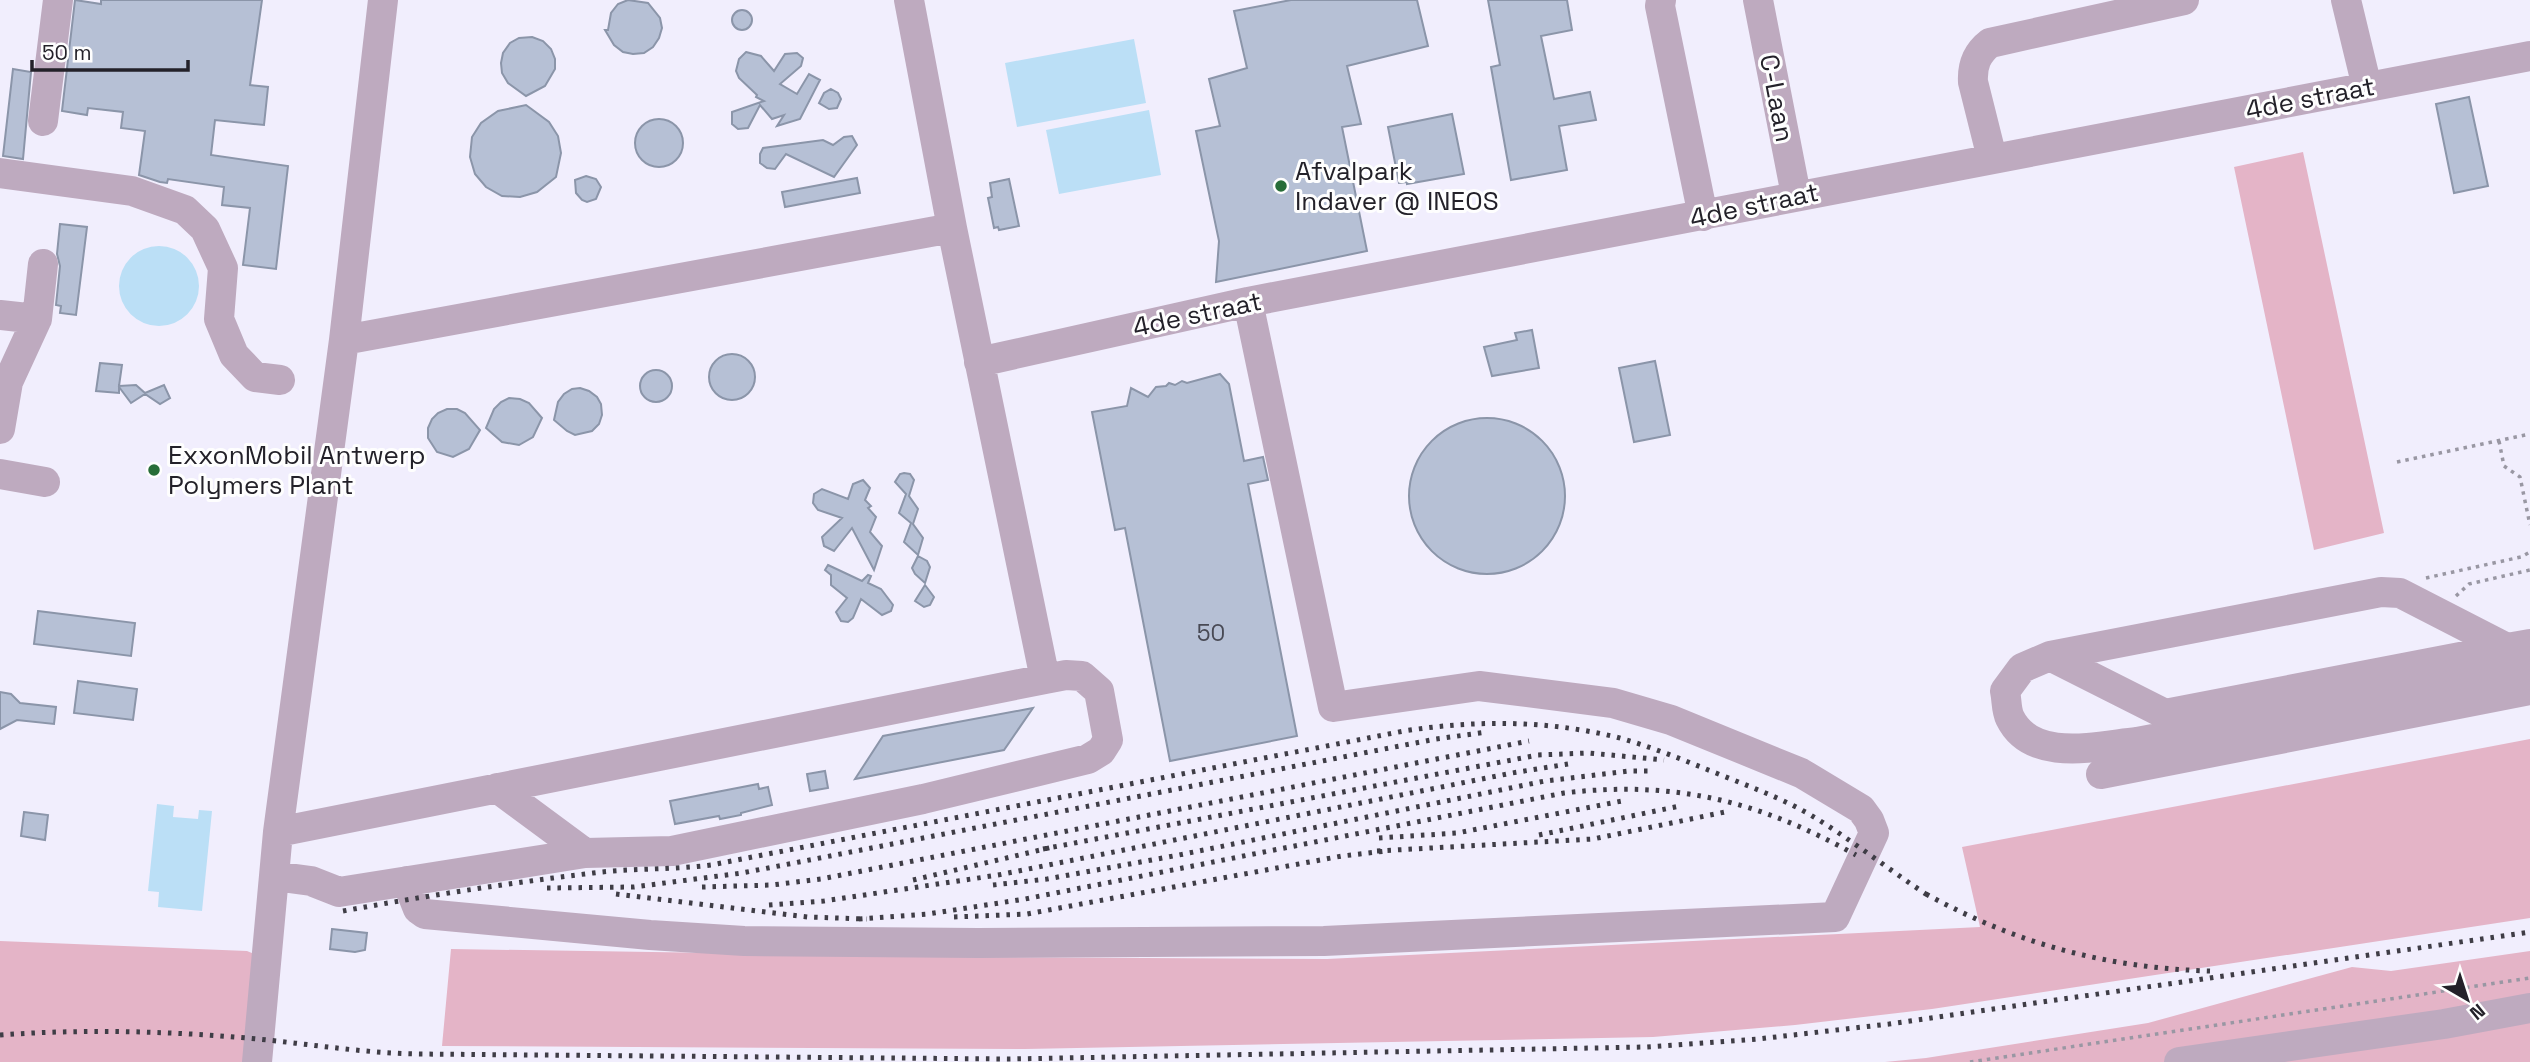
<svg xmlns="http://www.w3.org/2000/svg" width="2530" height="1062" viewBox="0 0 2530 1062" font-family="'Space Grotesk',sans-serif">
<rect width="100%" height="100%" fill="#f1eefd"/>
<path fill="#e4b4c7" d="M 2303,152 L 2384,533 L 2314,550 L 2234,167 Z
M 2530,739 L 2530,918 L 1932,1009 L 1795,1025 L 1653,1037 L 1025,1049 L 442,1046 L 451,949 L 977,957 L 1327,959 L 1980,927 L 1962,847 Z
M 0,941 L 247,951 L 266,959 L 257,1062 L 0,1062 Z
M 2530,951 L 2530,1062 L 1885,1062 L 1926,1058 L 2148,1023 L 2352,967 L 2391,971 Z"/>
<path fill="#bbdff6" d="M 1134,39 L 1146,103 L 1017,127 L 1005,63 Z
M 1149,110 L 1161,175 L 1059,194 L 1046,130 Z
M119 286a40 40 0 1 1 80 0a40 40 0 1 1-80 0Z
M 157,804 L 174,806 L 173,817 L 198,819 L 199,810 L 212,811 L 202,911 L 158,907 L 159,892 L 148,891 Z"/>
<path fill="#b6c0d5" stroke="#8b95a9" stroke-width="2" d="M 75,0 L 101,4 L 101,0 L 262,0 L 250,85 L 268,87 L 264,125 L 215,120 L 211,155 L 288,166 L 276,269 L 243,265 L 250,208 L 222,205 L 224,187 L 168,179 L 167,183 L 160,182 L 139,175 L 145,131 L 121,128 L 123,112 L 88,108 L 87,115 L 62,111 Z
M 628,0 L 648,3 L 660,18 L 662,28 L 659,38 L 653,47 L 644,53 L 633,54 L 623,52 L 614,45 L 605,30 L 608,30 L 611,13 L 618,4 Z
M 1291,0 L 1417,0 L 1428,46 L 1347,66 L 1361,124 L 1342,127 L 1367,251 L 1216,282 L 1219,241 L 1196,131 L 1220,126 L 1209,79 L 1247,68 L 1234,11 Z
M 1488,0 L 1567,0 L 1572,30 L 1541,36 L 1554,99 L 1590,92 L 1596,120 L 1559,126 L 1567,170 L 1511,180 L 1491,67 L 1500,65 Z
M732 20a10 10 0 1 1 20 0a10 10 0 1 1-20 0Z
M 532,37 L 543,41 L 551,49 L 555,59 L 555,69 L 545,86 L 526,96 L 508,83 L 502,73 L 501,63 L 503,53 L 510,43 L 519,38 Z
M 746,52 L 761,56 L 774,71 L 785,54 L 797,53 L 803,58 L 801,66 L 780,84 L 797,94 L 809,74 L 820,80 L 800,119 L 777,126 L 784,115 L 772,119 L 760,105 L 748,128 L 738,129 L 732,124 L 732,112 L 764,101 L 756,97 L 757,95 L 739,78 L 736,71 L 739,59 Z
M 13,69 L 31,72 L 23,159 L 3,156 Z
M 831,89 L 838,93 L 841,99 L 837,108 L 829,109 L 819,103 L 824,93 Z
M 2469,97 L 2488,186 L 2454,193 L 2436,104 Z
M 526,105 L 549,122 L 558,136 L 561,153 L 556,177 L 537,192 L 520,197 L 502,196 L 486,187 L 475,174 L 470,157 L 472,137 L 481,123 L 498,111 Z
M 1452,114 L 1464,174 L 1407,184 L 1407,182 L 1399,183 L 1388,127 Z
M635 143a24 24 0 1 1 48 0a24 24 0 1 1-48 0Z
M 852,136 L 857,145 L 834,177 L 786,154 L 775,169 L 767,168 L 760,163 L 760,154 L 763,148 L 823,140 L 833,145 L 844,137 Z
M 586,176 L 596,179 L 601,187 L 596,199 L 587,202 L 582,200 L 576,193 L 575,180 Z
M 857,178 L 860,193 L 785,207 L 782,192 Z
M 1009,179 L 1019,226 L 999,230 L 998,227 L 994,228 L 988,198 L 992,197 L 990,183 Z
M 60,224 L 87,227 L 76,315 L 60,313 L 61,306 L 56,305 L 60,266 L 57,254 Z
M 1532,330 L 1539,368 L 1492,376 L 1484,347 L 1517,340 L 1515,333 Z
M709 377a23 23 0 1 1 46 0a23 23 0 1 1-46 0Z
M 1655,361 L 1670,435 L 1634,442 L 1619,368 Z
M 100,363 L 122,365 L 119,386 L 136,385 L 145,393 L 164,385 L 170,398 L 160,404 L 145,394 L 131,403 L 119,387 L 119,393 L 96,391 Z
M640 386a16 16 0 1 1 32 0a16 16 0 1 1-32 0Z
M 1220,374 L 1229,384 L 1244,461 L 1263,457 L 1268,480 L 1248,484 L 1297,736 L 1170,761 L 1125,528 L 1115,530 L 1092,412 L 1127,406 L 1131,388 L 1148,397 L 1156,387 L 1166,386 L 1169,383 L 1175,385 L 1182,381 L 1187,383 Z
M 580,388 L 589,391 L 597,397 L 601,404 L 602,415 L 599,424 L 592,431 L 575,435 L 567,431 L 554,420 L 558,402 L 564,394 L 572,389 Z
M 509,398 L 520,399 L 529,403 L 542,418 L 533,437 L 519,445 L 502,442 L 486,428 L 494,409 L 501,402 Z
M 447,409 L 457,409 L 465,413 L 480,430 L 469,449 L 453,457 L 437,452 L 428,438 L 428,428 L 432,419 L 438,413 Z
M1409 496a78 78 0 1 1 156 0a78 78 0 1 1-156 0Z
M 904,473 L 910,474 L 914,480 L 909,496 L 918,509 L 913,524 L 923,538 L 918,555 L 904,542 L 911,523 L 899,513 L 906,494 L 895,482 L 900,474 Z
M 863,480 L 870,488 L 865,500 L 871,506 L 868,508 L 876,517 L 870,532 L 882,546 L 874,570 L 852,528 L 834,551 L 824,546 L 822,537 L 842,518 L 818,510 L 813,503 L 814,494 L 822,489 L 848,499 L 853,484 Z
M 918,556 L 927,561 L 930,567 L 925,583 L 915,574 L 912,568 Z
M 828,565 L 862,581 L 868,575 L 871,576 L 868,583 L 881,589 L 893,605 L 891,611 L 882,615 L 861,599 L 853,618 L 848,622 L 841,621 L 836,612 L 847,598 L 831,585 L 831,575 L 825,570 Z
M 925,585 L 934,597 L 930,605 L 924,607 L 915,601 Z
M 38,611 L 135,623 L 131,656 L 34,644 Z
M 78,681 L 137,689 L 133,720 L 74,713 Z
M 0,692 L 11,694 L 20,703 L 56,707 L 54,724 L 17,720 L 0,729 Z
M 1033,708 L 1004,750 L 855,779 L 883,736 Z
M 825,771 L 828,788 L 810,791 L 807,774 Z
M 758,784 L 759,789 L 768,787 L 772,805 L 741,813 L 741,815 L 720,819 L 719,816 L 675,824 L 670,801 Z
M 24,812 L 48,815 L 45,840 L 21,836 Z
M 332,929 L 367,933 L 365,950 L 355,952 L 330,949 Z"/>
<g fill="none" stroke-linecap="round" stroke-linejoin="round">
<path stroke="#9997a3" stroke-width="3.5" stroke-dasharray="3.5 5" stroke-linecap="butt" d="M 2499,441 L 2504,466 L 2520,477 L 2530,525
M 2397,462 L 2530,434
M 2426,578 L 2521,557 L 2530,552
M 2456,596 L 2469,584 L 2530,570
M 1970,1062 L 2530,978"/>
<path stroke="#beaabf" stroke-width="30" d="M 383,0 L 344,340 L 952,228 L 909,0
M 1661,0 L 1660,6 L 1703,216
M 1758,0 L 1796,195
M 2346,0 L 2367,87
M 43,121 L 58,0
M 1992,158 L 1973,82 C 1972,65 1977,53 1990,43 L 2184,0
M 0,173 L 132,191 L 185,210 L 205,229 L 223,268 L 219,319 L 234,355 L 255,377 L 280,380
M 0,315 L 37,319 L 43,264
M 344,340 L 278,832 L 1045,679 L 952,228
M 979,362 L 1248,302 L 2530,56
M 0,429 L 8,382 L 37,319
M 0,474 L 45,482
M 2530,644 L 2507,648 L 2400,593 L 2381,592 L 2050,656 L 2022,668 L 2005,691 C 2007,700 2006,710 2010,718 C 2032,763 2097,746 2137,742 L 2530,668
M 2050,656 L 2165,714 L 2507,648
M 2101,774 L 2530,690
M 585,853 L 672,851 L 923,799 L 1088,759 L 1101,751 L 1108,740 L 1099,691 L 1082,676 L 1066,675 L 1045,679
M 274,876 L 311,881 L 339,892 L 585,853 L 497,788
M 407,881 L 418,909 L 425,914 L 650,935 L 744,941 L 978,943 L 1324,941 L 1835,917 L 1874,833 L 1869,820 L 1861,809 L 1801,773 L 1671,720 L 1613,703 L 1479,686 L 1333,707 L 1248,302
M 257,1062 L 278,832
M 2179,1062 L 2444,1024 L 2530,1008"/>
<path stroke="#3f3d46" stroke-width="5" stroke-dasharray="3.5 7" stroke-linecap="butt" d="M 1539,835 L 1680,806
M 1379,838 L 1457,833 L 1627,800
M 1043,849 L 1538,755 L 1589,753 L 1664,760
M 1377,851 L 1593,839 L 1725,812
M 913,880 L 1053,847
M 993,885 L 1047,879 L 1179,855 L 1545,781 L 1629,771 L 1648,771
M 702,887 L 772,885 L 821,879 L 1529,741
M 547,888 L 634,887 L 742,873 L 1436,739 L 1487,732
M 616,894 L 808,917 L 867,919
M 1926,894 C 2017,944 2107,968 2210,971
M 769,905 L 824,901 L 998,875 L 1512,773 L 1568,764
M 343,911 C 425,896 509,883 593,873 C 632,868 671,870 711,865 L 1404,731 C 1476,720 1545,720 1616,737 C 1650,746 1683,760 1716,773 C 1748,786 1779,797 1809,814 C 1851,839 1890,871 1932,898
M 954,917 L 1027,914 L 1342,856 L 1386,851
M 859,919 L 928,914 L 1025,899 L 1564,793 C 1675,780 1759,801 1856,855
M 0,1035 C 82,1029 165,1031 247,1038 C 304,1043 360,1053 418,1054 L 1009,1059 L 1646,1047 L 1758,1039 L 1889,1024 L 2530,932"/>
</g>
<g fill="#276c38" stroke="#fefefe" stroke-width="2.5">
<circle cx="1281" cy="186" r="7"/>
<circle cx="154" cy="470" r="7"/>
</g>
<g text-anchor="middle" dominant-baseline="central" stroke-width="6" stroke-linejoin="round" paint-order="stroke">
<g font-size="23" fill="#484954">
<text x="1211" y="633">50</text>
</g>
<g font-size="26" fill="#232129" stroke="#fefefe">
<text transform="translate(1777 98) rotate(79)">C-Laan</text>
<text transform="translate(2310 98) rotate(-11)">4de straat</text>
<text transform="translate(1754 205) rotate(-12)">4de straat</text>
<text transform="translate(1197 314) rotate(-12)">4de straat</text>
</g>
<g font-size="26" fill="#232129" stroke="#fefefe" text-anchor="start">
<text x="1295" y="171">Afvalpark<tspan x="1295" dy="30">Indaver @ INEOS</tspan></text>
<text x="168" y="455">ExxonMobil Antwerp<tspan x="168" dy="30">Polymers Plant</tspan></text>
</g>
</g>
<g transform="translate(2467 999) rotate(141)" stroke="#fefefe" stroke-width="5" paint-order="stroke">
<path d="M0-5L12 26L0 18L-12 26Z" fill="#232129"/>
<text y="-10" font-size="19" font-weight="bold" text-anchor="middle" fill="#232129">N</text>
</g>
<path d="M32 60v10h156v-10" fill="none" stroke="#232129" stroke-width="3.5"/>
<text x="42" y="60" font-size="21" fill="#232129" stroke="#fefefe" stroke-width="5" paint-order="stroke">50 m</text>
</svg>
